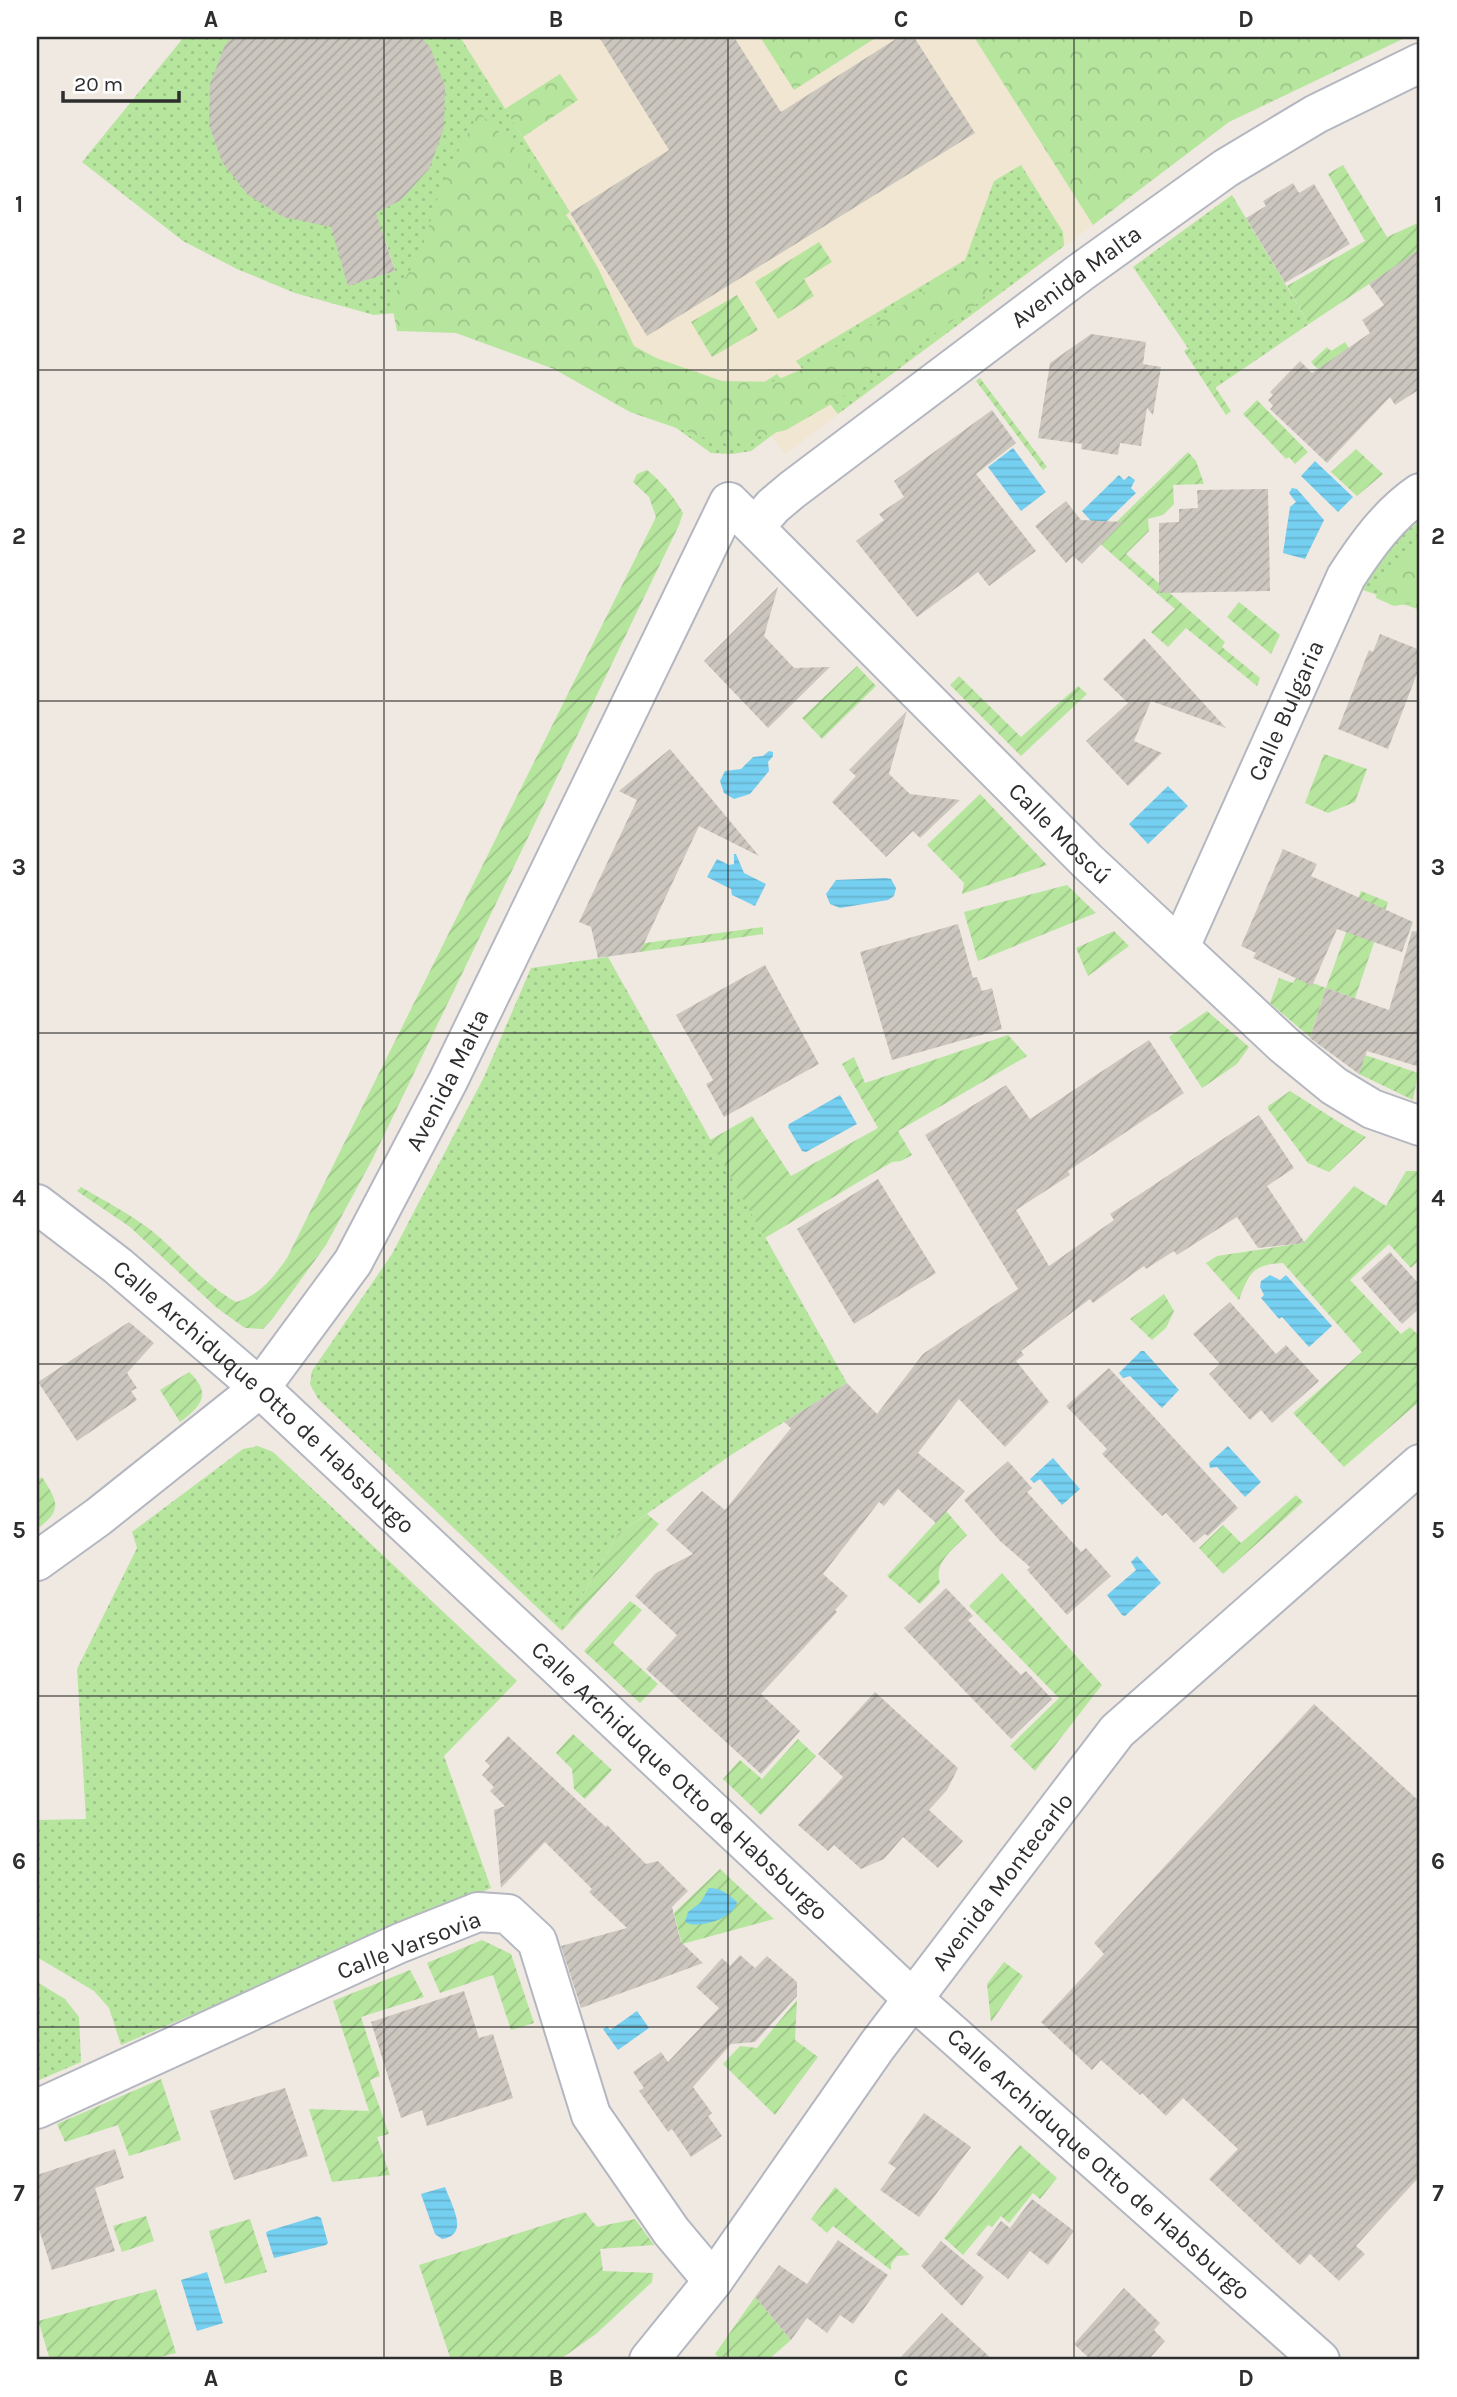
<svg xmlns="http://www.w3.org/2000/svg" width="1457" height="2397" viewBox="0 0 1457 2397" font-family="Karla,sans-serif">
<defs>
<pattern id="grass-dots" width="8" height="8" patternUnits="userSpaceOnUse" patternTransform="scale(1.75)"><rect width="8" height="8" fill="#b6e59e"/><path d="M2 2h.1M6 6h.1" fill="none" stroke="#9dc588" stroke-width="1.8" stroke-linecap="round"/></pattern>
<pattern id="forest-crowns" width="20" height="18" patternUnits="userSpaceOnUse" patternTransform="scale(1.75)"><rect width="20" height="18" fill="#b6e59e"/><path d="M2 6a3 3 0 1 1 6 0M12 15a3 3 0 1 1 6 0" fill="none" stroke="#9dc588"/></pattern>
<pattern id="garden-furrows" width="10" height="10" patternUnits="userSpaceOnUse" patternTransform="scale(1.75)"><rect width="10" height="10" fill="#b6e59e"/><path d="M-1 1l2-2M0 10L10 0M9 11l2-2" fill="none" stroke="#9dc588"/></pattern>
<pattern id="water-rules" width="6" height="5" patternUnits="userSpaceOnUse" patternTransform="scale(1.75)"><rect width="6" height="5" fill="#75cff0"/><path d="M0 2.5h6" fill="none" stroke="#66b2ce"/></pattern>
<pattern id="building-hatch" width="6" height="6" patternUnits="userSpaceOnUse" patternTransform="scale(1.75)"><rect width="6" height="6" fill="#cbc7bf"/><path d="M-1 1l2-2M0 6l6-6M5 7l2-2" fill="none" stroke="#afaba4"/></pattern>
</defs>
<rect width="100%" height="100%" fill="#efe9e1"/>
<path fill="#f0e6d1" d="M 460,37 L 974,37 L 1093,225 L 785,454 L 771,436 L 751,451 L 732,454 L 711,453 L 623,389 L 505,109 Z"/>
<path fill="url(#grass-dots)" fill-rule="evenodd" d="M 184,37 L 460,37 L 570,212 L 505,258 L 658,371 L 750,391 L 777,374 L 806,410 L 751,451 L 732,454 L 711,453 L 622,389 L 428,310 L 374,315 L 295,293 L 237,269 L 183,241 L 82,162 ZM 386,242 L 395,271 L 349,285 Z
M 1021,165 L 1063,232 L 1064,246 L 838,414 L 796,361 L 965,260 L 994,181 Z
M 1232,195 L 1309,324 L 1215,388 L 1133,267 Z
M 1420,520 L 1420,610 L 1363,590 L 1389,547 Z
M 608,957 L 847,1383 L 734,1453 L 618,1534 L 562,1631 L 318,1399 L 310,1384 L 312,1371 L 392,1254 L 484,1077 L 531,968 Z
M 258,1446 L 273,1452 L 517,1681 L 444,1756 L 491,1888 L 121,2045 L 109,2008 L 94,1991 L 37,1957 L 37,1820 L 86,1819 L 77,1669 L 137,1548 L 132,1532 L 243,1449 Z
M 37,1982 L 65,1999 L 79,2017 L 81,2062 L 37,2081 Z"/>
<path fill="url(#forest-crowns)" d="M 760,37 L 877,37 L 794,90 Z
M 974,37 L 1407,37 L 1229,122 L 1093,225 Z
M 560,74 L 578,100 L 523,137 L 505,109 Z
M 479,112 L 524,157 L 574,226 L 599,270 L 634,346 L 656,358 L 722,381 L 772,382 L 798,371 L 959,270 L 983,266 L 992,281 L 981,301 L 840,399 L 786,430 L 749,439 L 714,441 L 630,412 L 554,369 L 456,333 L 397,331 L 391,301 L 420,254 L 443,181 Z
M 1420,544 L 1420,602 L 1394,606 L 1376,598 L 1379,581 Z"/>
<path fill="url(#garden-furrows)" d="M 1343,165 L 1387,237 L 1420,222 L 1420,253 L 1402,262 L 1309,324 L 1287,286 L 1365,241 L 1328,174 Z
M 819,242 L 832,262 L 804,279 L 814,296 L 778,319 L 755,282 Z
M 737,295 L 758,330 L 712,357 L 691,322 Z
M 1345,342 L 1373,384 L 1348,400 L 1311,362 L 1327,347 L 1331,351 Z
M 1189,348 L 1231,411 L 1226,415 L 1184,351 Z
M 980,378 L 1047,467 L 1043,470 L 976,381 Z
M 1257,400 L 1308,452 L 1295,464 L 1289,457 L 1286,459 L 1243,414 Z
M 1356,449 L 1383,474 L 1357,496 L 1331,472 Z
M 1188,452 L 1196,461 L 1204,484 L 1173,485 L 1174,504 L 1163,515 L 1148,519 L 1149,531 L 1126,554 L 1225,642 L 1222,647 L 1260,678 L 1257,686 L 1186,628 L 1168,647 L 1151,632 L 1175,609 L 1097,541 Z
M 647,470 C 662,482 674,497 683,513 L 679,525 L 372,1160 L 326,1245 L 273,1318 L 263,1329 L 245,1328 L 217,1308 L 130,1227 L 77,1191 L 81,1187 C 105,1201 130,1214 152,1231 C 180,1254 204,1284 236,1302 C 260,1295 273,1278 287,1258 L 656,517 L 649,497 L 633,482 L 637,474 Z
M 1239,602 L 1280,635 L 1271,654 L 1227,617 Z
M 857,666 L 876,686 L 822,739 L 802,718 Z
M 959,676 L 1021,737 L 1078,686 L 1087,694 L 1021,756 L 950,685 Z
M 1324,754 L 1367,769 L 1355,802 L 1328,813 L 1305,803 Z
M 980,794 L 1047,865 L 962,894 L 964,883 L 927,845 Z
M 1067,885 L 1096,913 L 978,961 L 964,912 Z
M 1361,891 L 1388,902 L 1355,998 L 1326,988 L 1310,1037 L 1270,1003 L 1279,978 L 1293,983 L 1297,977 L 1326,988 Z
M 763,927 L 763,934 L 640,952 L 638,944 Z
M 1114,931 L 1129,946 L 1088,976 L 1076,948 Z
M 1207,1011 L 1249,1047 L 1237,1064 L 1202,1088 L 1169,1037 Z
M 1008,1035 L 1027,1056 L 898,1131 L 912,1155 L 901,1161 L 892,1162 L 765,1238 L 710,1140 L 752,1116 L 791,1176 L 878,1128 L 842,1064 L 854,1057 L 865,1083 Z
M 1365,1055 L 1418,1073 L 1413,1100 L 1359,1074 Z
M 1290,1091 L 1345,1126 L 1366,1137 L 1329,1172 L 1308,1163 L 1268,1109 L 1268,1106 Z
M 1406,1171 L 1420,1171 L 1420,1259 L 1411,1268 L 1389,1244 L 1350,1280 L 1401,1334 L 1410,1327 L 1420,1337 L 1420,1401 L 1344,1467 L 1293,1413 L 1362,1352 L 1283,1263 C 1253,1264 1249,1273 1239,1300 L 1206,1263 L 1217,1256 L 1303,1243 L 1354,1186 L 1386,1206 Z
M 1164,1294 L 1174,1311 L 1166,1328 L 1152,1340 L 1130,1319 Z
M 189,1372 C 212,1393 202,1406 180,1422 L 160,1390 Z
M 42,1477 C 58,1502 63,1510 37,1529 L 37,1481 Z
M 1296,1495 L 1303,1502 L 1223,1574 L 1199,1548 L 1223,1525 L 1241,1543 Z
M 946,1511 L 967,1535 C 954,1549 933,1562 940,1583 L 920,1604 L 887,1576 Z
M 647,1514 L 659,1524 L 562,1631 L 618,1534 Z
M 1002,1573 L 1102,1685 L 1035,1771 L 1010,1746 L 1059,1698 L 969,1606 Z
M 630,1601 L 642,1610 L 613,1643 L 658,1684 L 640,1703 L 584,1651 Z
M 573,1734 L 612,1770 L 585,1799 L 574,1789 L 572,1769 L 556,1753 Z
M 798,1739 L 816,1756 L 761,1815 L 723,1779 L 740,1760 L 762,1779 Z
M 720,1869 L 774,1919 L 682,1944 L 674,1913 Z
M 482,1940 L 511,1954 L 534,2023 L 511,2030 L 493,1975 L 440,1993 L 427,1963 Z
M 1004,1962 L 1023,1976 L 991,2022 L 987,1984 Z
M 410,1970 L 424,1997 L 361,2017 L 380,2076 L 370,2080 L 389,2134 L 377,2137 L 390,2175 L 332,2182 L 309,2109 L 369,2111 L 333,2001 Z
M 797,2000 L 795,2040 L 818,2057 L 775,2115 L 723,2064 L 740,2046 L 757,2048 Z
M 161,2079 L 181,2140 L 129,2156 L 118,2125 L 65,2142 L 57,2124 Z
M 1020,2145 L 1057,2178 L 1040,2199 L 1033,2193 L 1009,2223 L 1001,2216 L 992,2227 L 988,2225 L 963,2255 L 944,2238 Z
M 835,2187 L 909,2254 L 909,2255 L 897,2256 L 891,2264 L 891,2270 L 833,2226 L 827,2233 L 811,2219 Z
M 585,2212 L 597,2227 L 635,2219 L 654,2245 L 600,2249 L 603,2271 L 653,2273 L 652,2282 L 596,2334 L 559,2360 L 451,2360 L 419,2265 Z
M 146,2216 L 154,2241 L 122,2252 L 113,2226 Z
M 250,2219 L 267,2272 L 225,2284 L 209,2231 Z
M 156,2289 L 176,2353 L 149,2360 L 50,2360 L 40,2326 L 37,2327 L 37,2318 L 38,2321 Z
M 755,2297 L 791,2340 L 768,2360 L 722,2360 L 715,2354 Z"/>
<path fill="url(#water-rules)" d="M 1013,448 L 1046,492 L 1021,511 L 988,467 Z
M 1315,461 L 1353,497 L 1338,512 L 1301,476 Z
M 1119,475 L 1124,480 L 1129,476 L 1135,480 L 1131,488 L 1136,493 L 1107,521 L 1091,521 L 1082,511 Z
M 1292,488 L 1297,489 L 1324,520 L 1305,559 L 1283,553 L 1290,507 L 1296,502 L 1289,493 Z
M 769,751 L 773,752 L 773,756 L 768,762 L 769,771 L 750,794 L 734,799 L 724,793 L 720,781 L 725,771 L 741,769 L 753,757 L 763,756 Z
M 1168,786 L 1188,806 L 1148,844 L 1129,824 Z
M 734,854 L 736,854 L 744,873 L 766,884 L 755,906 L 732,895 L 731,889 L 707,877 L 717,859 L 729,865 L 734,864 Z
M 886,878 L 891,879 L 896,888 L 894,896 L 888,900 L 840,908 L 830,904 L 826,894 L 836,880 Z
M 840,1095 L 857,1124 L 806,1152 L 802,1151 L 788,1127 L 789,1124 Z
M 1270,1275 L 1280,1280 L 1286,1275 L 1332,1326 L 1309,1347 L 1282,1317 L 1279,1319 L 1261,1298 L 1264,1295 L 1260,1287 L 1261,1281 Z
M 1141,1351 L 1144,1351 L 1179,1390 L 1162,1408 L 1130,1376 L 1123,1378 L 1119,1373 Z
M 1228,1446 L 1261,1482 L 1245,1497 L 1217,1467 L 1210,1468 L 1209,1463 Z
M 1053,1458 L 1080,1489 L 1062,1505 L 1040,1479 L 1034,1483 L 1030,1479 Z
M 1137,1556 L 1161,1583 L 1125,1616 L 1122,1615 L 1107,1595 L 1136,1570 L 1131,1562 Z
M 709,1888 C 721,1888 728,1894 737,1902 C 735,1918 698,1930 685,1922 L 688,1912 L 700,1903 Z
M 637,2011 L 649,2028 L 618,2050 L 603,2029 L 607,2026 L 610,2030 Z
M 445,2187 C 452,2206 470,2235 442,2239 L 435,2234 L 421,2194 Z
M 317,2216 L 321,2218 L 328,2243 L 326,2245 L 274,2258 L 266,2233 L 268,2231 Z
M 207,2272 L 223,2323 L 197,2331 L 181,2280 Z"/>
<path fill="url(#building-hatch)" d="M 232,37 L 421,37 L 430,47 L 445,86 L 444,128 L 429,169 L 401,200 L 376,213 L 395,271 L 348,286 L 331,227 L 283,217 L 248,195 L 222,162 L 209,125 L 210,84 L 225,45 Z
M 599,37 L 734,37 L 781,112 L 899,37 L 914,37 L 975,133 L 647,336 L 570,213 L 669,150 Z
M 1293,183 L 1299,193 L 1314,184 L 1350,244 L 1285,283 L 1246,218 L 1266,206 L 1263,201 Z
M 1420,249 L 1420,389 L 1395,405 L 1390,397 L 1327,463 L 1270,409 L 1273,406 L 1268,400 L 1273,395 L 1270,392 L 1300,361 L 1312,373 L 1370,333 L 1362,320 L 1384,305 L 1369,284 Z
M 1091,334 L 1146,342 L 1143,364 L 1161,367 L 1153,415 L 1147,408 L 1141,446 L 1120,443 L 1118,455 L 1081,449 L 1082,444 L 1038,438 L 1050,363 Z
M 992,410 L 1016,443 L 976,474 L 1036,551 L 989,586 L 978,572 L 917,617 L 856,541 L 884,520 L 879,514 L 904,497 L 894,481 Z
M 1268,489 L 1270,591 L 1159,593 L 1159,523 L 1179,522 L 1179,509 L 1198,508 L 1197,490 Z
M 1066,501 L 1081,520 L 1123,522 L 1082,564 L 1073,556 L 1066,563 L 1035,526 Z
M 778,587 L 764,636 L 794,668 L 830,667 L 768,728 L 704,661 Z
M 1380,634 L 1420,650 L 1420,666 L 1388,749 L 1338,729 L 1369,650 L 1373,652 Z
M 1144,638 L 1226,728 L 1151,701 L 1134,741 L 1162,753 L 1128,786 L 1086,741 L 1128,703 L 1103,679 Z
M 907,711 L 889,774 L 910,794 L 960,800 L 920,838 L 913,831 L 886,857 L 832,802 L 856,776 L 849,770 Z
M 670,749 L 759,856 L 699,826 L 640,952 L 598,958 L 591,927 L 579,922 L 637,800 L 619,791 Z
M 1283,849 L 1317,864 L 1311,876 L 1413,922 L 1402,952 L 1337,929 L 1312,986 L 1253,958 L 1256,953 L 1241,946 Z
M 958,924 L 973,978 L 977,977 L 982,991 L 992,988 L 1002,1029 L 892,1060 L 860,952 Z
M 1412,931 L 1420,932 L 1420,1067 L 1367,1051 L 1359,1074 L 1310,1038 L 1326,988 L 1389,1010 Z
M 765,965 L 819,1064 L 724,1117 L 706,1084 L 713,1080 L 676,1015 Z
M 1149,1040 L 1184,1093 L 1068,1171 L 1070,1175 L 1016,1210 L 1049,1266 L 1114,1220 L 1110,1214 L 1259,1115 L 1294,1168 L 1267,1186 L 1305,1243 L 1258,1248 L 1237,1217 L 1177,1255 L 1174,1251 L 1146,1269 L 1144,1266 L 1093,1303 L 1090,1299 L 1021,1351 L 1024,1355 L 1016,1361 L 1049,1402 L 1005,1447 L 959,1399 L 918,1453 L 965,1491 L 936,1523 L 898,1489 L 884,1506 L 879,1502 L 823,1574 L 848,1596 L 835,1610 L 837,1612 L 761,1694 L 800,1731 L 761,1774 L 646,1669 L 677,1635 L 635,1596 L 656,1573 L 693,1554 L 666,1530 L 702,1491 L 725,1510 L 791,1428 L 784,1422 L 847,1383 L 877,1414 L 923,1354 L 1018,1289 L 925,1135 L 1006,1085 L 1030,1119 Z
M 878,1179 L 936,1273 L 854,1324 L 797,1229 Z
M 1390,1252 L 1420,1285 L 1420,1308 L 1402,1324 L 1361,1278 Z
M 1230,1302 L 1276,1354 L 1286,1345 L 1319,1381 L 1272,1423 L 1261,1410 L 1250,1420 L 1209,1374 L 1220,1364 L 1193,1334 Z
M 129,1322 L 154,1343 L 127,1373 L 137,1388 L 131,1391 L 137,1400 L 77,1441 L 38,1382 Z
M 1109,1368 L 1238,1508 L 1208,1536 L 1205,1534 L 1194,1543 L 1166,1513 L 1162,1516 L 1102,1454 L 1107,1449 L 1066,1406 Z
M 1008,1461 L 1032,1488 L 1027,1492 L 1081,1552 L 1086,1548 L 1111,1576 L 1067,1615 L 1027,1570 L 1030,1567 L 1000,1541 L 964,1500 Z
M 946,1588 L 973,1616 L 968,1620 L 1021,1675 L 1026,1671 L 1052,1699 L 1011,1739 L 904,1628 Z
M 875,1692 L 958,1768 L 947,1790 L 929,1810 L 963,1841 L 938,1868 L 903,1837 L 884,1859 L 861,1869 L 834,1845 L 828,1851 L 798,1825 L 843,1777 L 818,1754 Z
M 1314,1704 L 1420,1802 L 1420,2176 L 1356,2246 L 1365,2254 L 1339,2281 L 1310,2254 L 1300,2265 L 1209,2179 L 1238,2149 L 1183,2098 L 1166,2116 L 1142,2093 L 1140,2095 L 1101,2060 L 1092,2070 L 1041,2022 L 1104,1954 L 1094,1943 Z
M 508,1736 L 606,1827 L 607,1825 L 646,1864 L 658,1861 L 688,1891 L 672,1907 L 681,1942 L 703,1963 L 581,2008 L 561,1946 L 627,1928 L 589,1892 L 592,1889 L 545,1842 L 501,1888 L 494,1810 L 505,1806 L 490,1791 L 494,1787 L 482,1775 L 490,1766 L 485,1761 Z
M 740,1955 L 755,1968 L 767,1956 L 797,1982 L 797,1996 L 755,2042 L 731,2044 L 693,2087 L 712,2113 L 708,2116 L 722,2136 L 691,2157 L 672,2129 L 668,2132 L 639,2091 L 644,2088 L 633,2072 L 661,2052 L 668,2062 L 719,2008 L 696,1987 L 722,1958 L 730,1966 Z
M 464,1991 L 479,2038 L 493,2034 L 513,2098 L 427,2126 L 422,2110 L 401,2118 L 371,2022 Z
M 285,2088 L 308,2156 L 234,2180 L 210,2111 Z
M 924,2113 L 971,2147 L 919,2217 L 880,2190 L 896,2168 L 888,2163 Z
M 115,2149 L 124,2178 L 95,2188 L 115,2251 L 52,2270 L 37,2223 L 37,2175 Z
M 1032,2199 L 1074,2231 L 1048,2265 L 1030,2251 L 1008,2279 L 976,2254 L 1001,2221 L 1010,2228 Z
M 838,2240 L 888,2275 L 853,2324 L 840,2315 L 827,2333 L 807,2318 L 791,2340 L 755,2297 L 779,2265 L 807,2284 Z
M 941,2241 L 984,2277 L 962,2306 L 921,2266 Z
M 1124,2288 L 1160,2323 L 1154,2330 L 1165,2341 L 1148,2360 L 1091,2360 L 1074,2344 Z
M 942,2313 L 993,2360 L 898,2360 Z"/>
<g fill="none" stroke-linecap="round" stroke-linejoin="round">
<defs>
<g id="minor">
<path id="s1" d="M 755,527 L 773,506 L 792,490 L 1081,272 L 1226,168 L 1316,114 L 1420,63"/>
<path id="s2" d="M 1180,947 L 1346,577 C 1366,546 1389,514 1420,493"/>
<path id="s3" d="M 37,1204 L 118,1266 L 260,1388 L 913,1999 L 1320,2360"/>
<path id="s4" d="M 37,1561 L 98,1517 L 260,1388 L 353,1262 L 448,1081 L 729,502 L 1087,861 L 1284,1045 L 1334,1086 L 1372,1109 L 1420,1126"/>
<path d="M 37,2109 L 400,1943 L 478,1912 L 508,1914 L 537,1941 L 591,2115 L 671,2231 L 713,2281"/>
<path id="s5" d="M 649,2360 L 713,2281 L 877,2046 L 1117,1731 L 1420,1464"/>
</g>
</defs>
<use href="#minor" stroke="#b4b7c1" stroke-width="42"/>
<use href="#minor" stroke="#fff" stroke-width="38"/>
</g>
<path fill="none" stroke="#2e2e2e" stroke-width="2" stroke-opacity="0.55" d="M 384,37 L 384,2360M 728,37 L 728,2360M 1074,37 L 1074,2360M 37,370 L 1420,370M 37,701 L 1420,701M 37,1033 L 1420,1033M 37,1364 L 1420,1364M 37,1696 L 1420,1696M 37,2027 L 1420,2027"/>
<g text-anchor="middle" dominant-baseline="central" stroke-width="5" stroke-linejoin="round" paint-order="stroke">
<g font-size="24" fill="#2e2e2e" stroke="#fff">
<text stroke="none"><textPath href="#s1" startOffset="408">Avenida Malta</textPath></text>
<text stroke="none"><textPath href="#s2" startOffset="259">Calle Bulgaria</textPath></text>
<text stroke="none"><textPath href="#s4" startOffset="1755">Calle Moscú</textPath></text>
<text stroke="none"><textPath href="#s4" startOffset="644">Avenida Malta</textPath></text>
<text stroke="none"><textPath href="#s3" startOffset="298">Calle Archiduque Otto de Habsburgo</textPath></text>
<text stroke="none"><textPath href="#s3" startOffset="864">Calle Archiduque Otto de Habsburgo</textPath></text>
<text stroke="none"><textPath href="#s5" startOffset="595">Avenida Montecarlo</textPath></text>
<text transform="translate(409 1945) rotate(-21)">Calle Varsovia</text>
<text stroke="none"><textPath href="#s3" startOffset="1432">Calle Archiduque Otto de Habsburgo</textPath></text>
</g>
</g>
<rect width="1457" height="2397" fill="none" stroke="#ffffff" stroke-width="77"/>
<path d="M63 91v10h116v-10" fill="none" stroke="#2e2e2e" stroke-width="3.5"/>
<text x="74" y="91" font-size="21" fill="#2e2e2e" stroke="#ffffff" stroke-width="5" paint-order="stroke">20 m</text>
<rect x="38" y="38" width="1380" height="2320" fill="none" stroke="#2e2e2e" stroke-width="2.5"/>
<g font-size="23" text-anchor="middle" font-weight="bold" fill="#2e2e2e">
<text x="211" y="27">A</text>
<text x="556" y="27">B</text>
<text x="901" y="27">C</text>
<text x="1246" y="27">D</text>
<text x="19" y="212">1</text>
<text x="1438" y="212">1</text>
<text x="19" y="544">2</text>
<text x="1438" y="544">2</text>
<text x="19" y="875">3</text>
<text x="1438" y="875">3</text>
<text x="19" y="1206">4</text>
<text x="1438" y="1206">4</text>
<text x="19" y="1538">5</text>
<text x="1438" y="1538">5</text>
<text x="19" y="1869">6</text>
<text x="1438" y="1869">6</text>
<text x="19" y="2201">7</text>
<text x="1438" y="2201">7</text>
<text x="211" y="2386">A</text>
<text x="556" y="2386">B</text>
<text x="901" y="2386">C</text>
<text x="1246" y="2386">D</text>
</g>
</svg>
